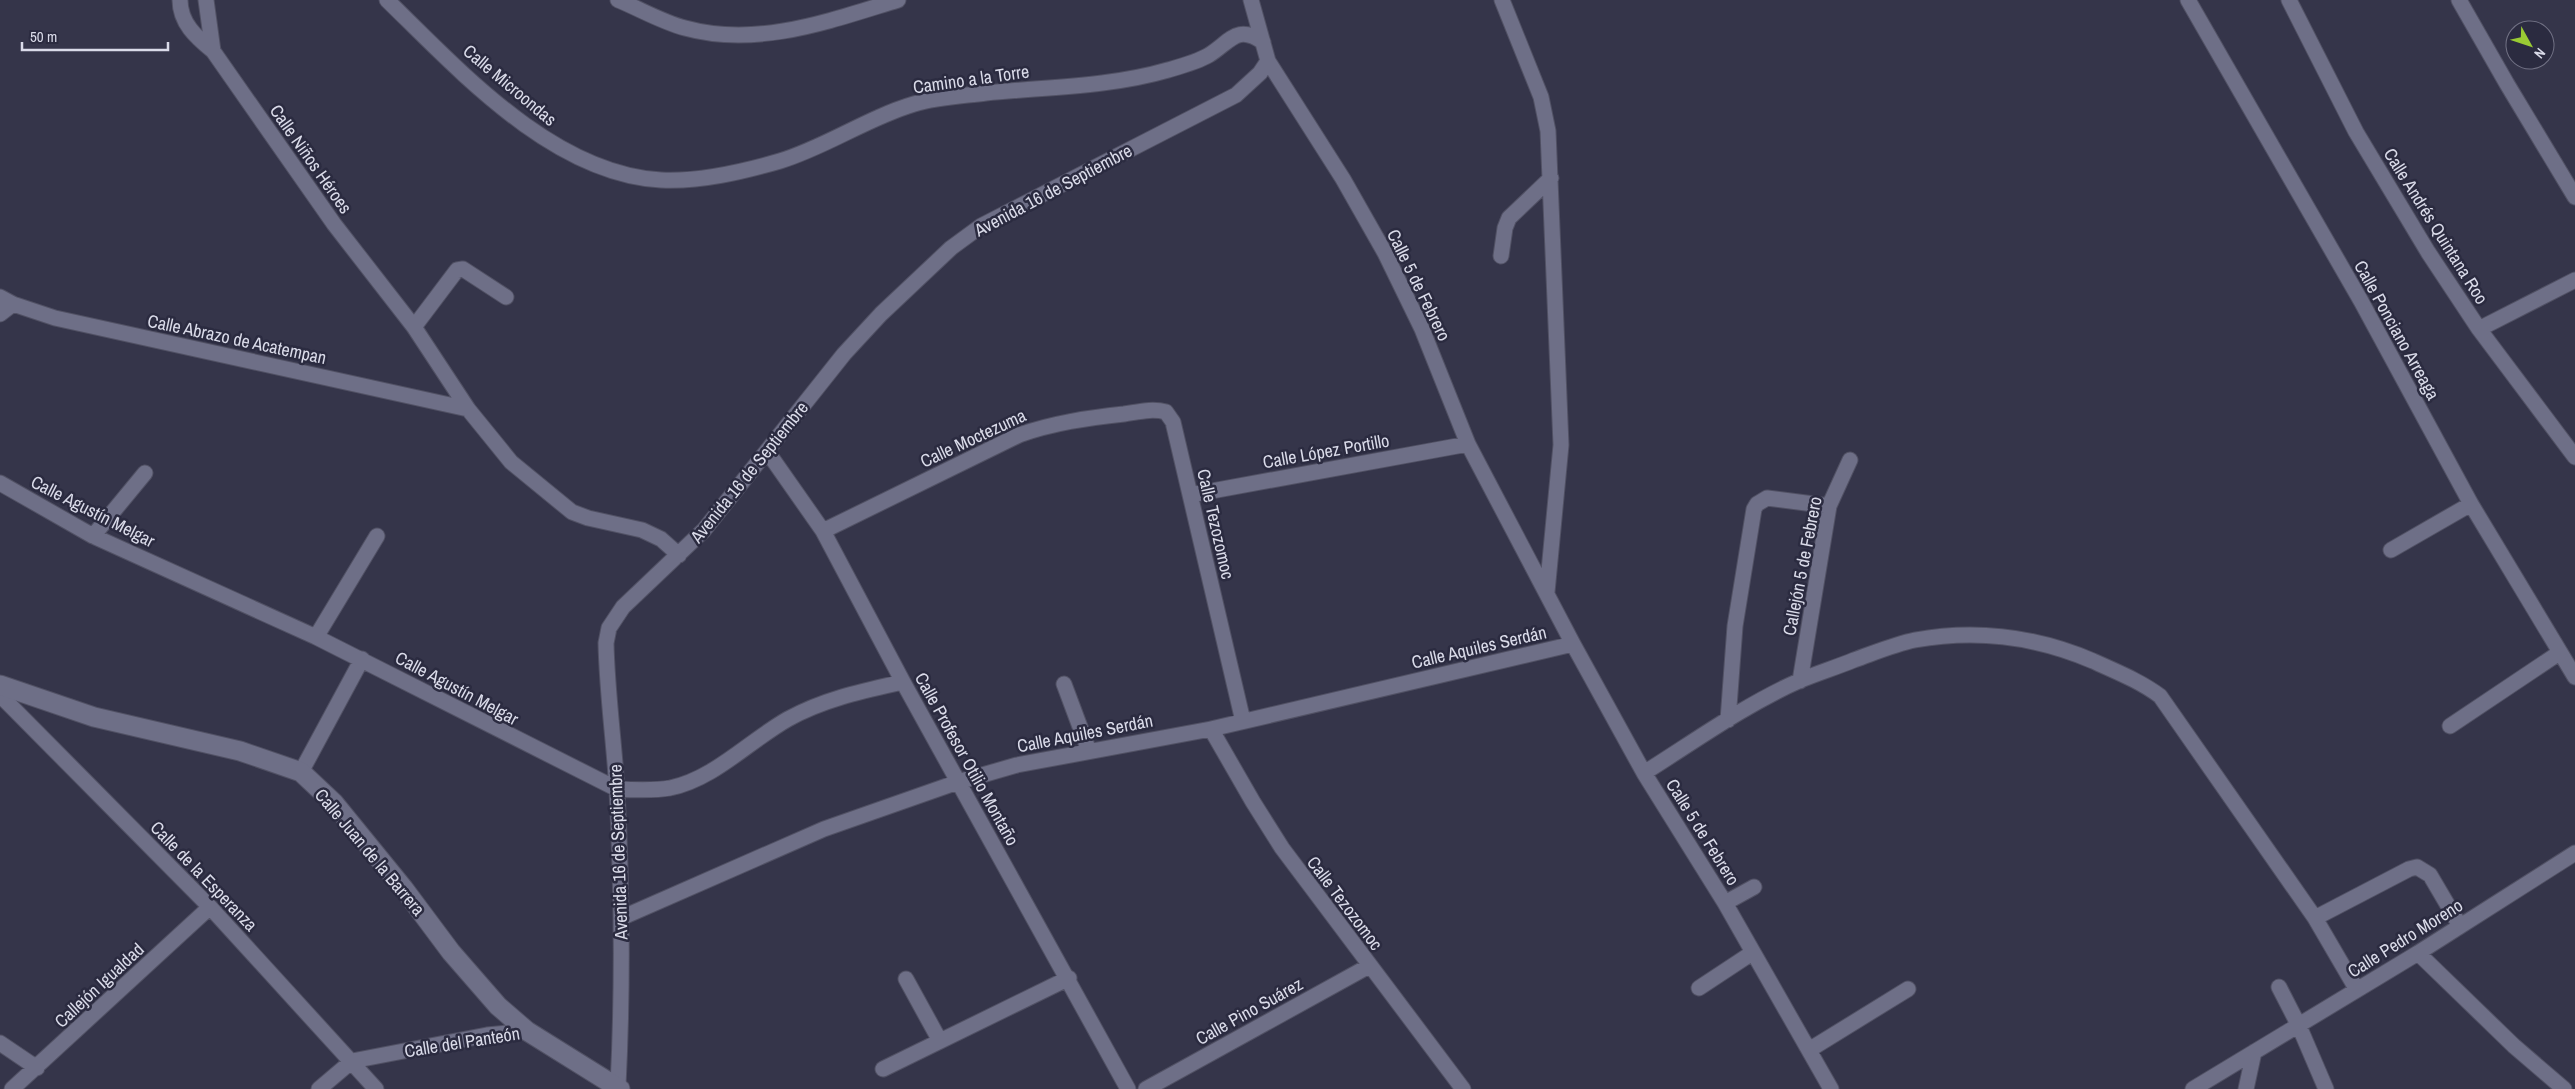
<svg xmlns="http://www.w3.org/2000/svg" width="2575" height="1089" viewBox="0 0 2575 1089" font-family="'Archivo Narrow',sans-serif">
<rect width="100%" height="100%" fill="#35354a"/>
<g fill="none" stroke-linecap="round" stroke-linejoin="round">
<defs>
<path id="minor" d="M 180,0 C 180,23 196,37 213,51
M 206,0 L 213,51 L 334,224 L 414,327 L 468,409 L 511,462 L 572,512 L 588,518 L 642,530 L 661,539 L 679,555
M 387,0 C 460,71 553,174 661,180 C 700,182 742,172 780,161 C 826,147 867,118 914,104 C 937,97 962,96 986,93 C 1046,87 1110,87 1168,70 C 1182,66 1197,62 1209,55 C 1231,41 1237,24 1263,42
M 618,0 C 640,9 662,22 685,28 C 757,48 829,21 898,0
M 1251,0 L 1268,61 L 1343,179 L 1385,253 L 1422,329 L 1468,444 L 1573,644 L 1644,773 L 1725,903 L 1831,1089
M 1502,0 L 1541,97 L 1548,131 L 1561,445 L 1547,592
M 2188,0 L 2361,301 L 2471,504 L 2575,677
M 2289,0 L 2356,132 L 2428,252 L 2479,329 L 2575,457
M 2459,0 L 2507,84 L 2575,197
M 1501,256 L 1505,228 L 1509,218 L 1551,178
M 0,297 L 13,304 L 55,318 L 468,409
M 0,314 L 13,304
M 414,327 L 457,270 L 463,269 L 506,297
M 2479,329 L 2575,280
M 767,451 L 823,531 L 903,682 L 1128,1089
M 0,483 L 93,536 L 316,637 L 617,789 C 634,790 653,791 670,788 C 714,779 749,741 788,719 C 824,699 863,691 903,682
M 1190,495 L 1468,444
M 823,531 L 1019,435 C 1053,423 1087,418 1124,414 C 1138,412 1152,408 1166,412 L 1173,422 L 1243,721
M 93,536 L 145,473
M 2391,550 L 2471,504
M 316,637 L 377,536
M 1800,681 L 1829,506 L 1850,460
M 1064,684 L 1089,751
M 0,695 L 210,907 L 376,1089
M 1728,720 L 1735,626 L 1754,509 L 1757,504 L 1767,498 L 1829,506
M 2450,726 L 2559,653
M 1211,729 L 1253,802 L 1282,848 L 1463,1089
M 301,772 L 362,659
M 1644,773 C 1695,741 1746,704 1801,680 C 1818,673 1837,667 1854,660 C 1874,653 1895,644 1915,640 C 1976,629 2037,637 2093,661 C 2117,672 2140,681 2160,696 L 2315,918 L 2357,990
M 1725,903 L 1754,887
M 621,918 L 824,829 L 958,782 L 1017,765 L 1211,729 L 1573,644
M 2315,918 L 2409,869 L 2417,867 L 2430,875 L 2460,926
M 2418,953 L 2514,1046 L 2564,1089
M 906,979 L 940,1041
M 2279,987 L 2299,1026 L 2326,1089
M 1699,988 L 1752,953
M 0,1043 L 37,1068
M 1809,1050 L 1908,989
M 883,1069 L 1069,978
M 12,1089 L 210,907
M 319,1089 L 352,1061 L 487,1035 L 527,1031
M 615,1089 L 618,1086 C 623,988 622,889 617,790 C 614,741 607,692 606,643 L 609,628 L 623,607 L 704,530 L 844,354 L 881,314 L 951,248 L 981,226 L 1236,95 L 1260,73 L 1268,61
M 1146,1089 L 1369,966
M 2193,1089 L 2418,953 L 2575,853
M 2246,1089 L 2254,1052"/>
<path id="tertiary" d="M 0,685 L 94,717 L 240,751 L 301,772 L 334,803 L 404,889 L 451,952 L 498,1006 L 527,1031 L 620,1089"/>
</defs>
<use href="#minor" stroke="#515164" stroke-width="17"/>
<use href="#tertiary" stroke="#515164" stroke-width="21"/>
<use href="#minor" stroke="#6e6f87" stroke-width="15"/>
<use href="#tertiary" stroke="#6e6f87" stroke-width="19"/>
</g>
<g text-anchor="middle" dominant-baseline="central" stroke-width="5" stroke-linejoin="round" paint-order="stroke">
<g font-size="18" fill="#dadbe9" stroke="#2b2b40">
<text transform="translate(971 79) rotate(-8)">Camino a la Torre</text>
<text transform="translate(510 85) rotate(40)">Calle Microondas</text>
<text transform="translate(311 159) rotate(55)">Calle Niños Héroes</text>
<text transform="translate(1053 190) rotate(-28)">Avenida 16 de Septiembre</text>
<text transform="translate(2436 226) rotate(58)">Calle Andrés Quintana Roo</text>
<text transform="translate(1419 285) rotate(64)">Calle 5 de Febrero</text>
<text transform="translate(2397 330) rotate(61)">Calle Ponciano Arreaga</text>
<text transform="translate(237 339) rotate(12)">Calle Abrazo de Acatempan</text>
<text transform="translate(973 438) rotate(-25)">Calle Moctezuma</text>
<text transform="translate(1326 451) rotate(-10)">Calle López Portillo</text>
<text transform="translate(749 472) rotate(-51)">Avenida 16 de Septiembre</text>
<text transform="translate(93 511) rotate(27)">Calle Agustín Melgar</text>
<text transform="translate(1216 524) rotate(77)">Calle Tezozomoc</text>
<text transform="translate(1802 566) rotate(-79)">Callejón 5 de Febrero</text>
<text transform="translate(1479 647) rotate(-13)">Calle Aquiles Serdán</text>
<text transform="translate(457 688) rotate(28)">Calle Agustín Melgar</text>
<text transform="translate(1085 733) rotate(-11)">Calle Aquiles Serdán</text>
<text transform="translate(967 759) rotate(61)">Calle Profesor Otilio Montaño</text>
<text transform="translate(1703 832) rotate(58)">Calle 5 de Febrero</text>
<text transform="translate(370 852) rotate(50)">Calle Juan de la Barrera</text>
<text transform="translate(618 852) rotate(-92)">Avenida 16 de Septiembre</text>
<text transform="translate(204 876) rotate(46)">Calle de la Esperanza</text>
<text transform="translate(1345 903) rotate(53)">Calle Tezozomoc</text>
<text transform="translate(2405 938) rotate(-32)">Calle Pedro Moreno</text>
<text transform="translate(99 985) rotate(-43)">Callejón Igualdad</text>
<text transform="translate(1249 1011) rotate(-29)">Calle Pino Suárez</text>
<text transform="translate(462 1042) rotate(-9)">Calle del Panteón</text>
</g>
</g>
<g transform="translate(2530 45) rotate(130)"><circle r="24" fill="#2b2b40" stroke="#717184"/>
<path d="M0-4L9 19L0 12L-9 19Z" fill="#9acb34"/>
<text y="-8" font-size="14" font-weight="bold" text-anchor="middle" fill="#dadbe9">N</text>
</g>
<path d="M22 42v8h146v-8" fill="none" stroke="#dadbe9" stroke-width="2.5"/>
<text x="30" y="42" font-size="15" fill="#dadbe9" stroke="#2b2b40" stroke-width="4" paint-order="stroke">50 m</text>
</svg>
